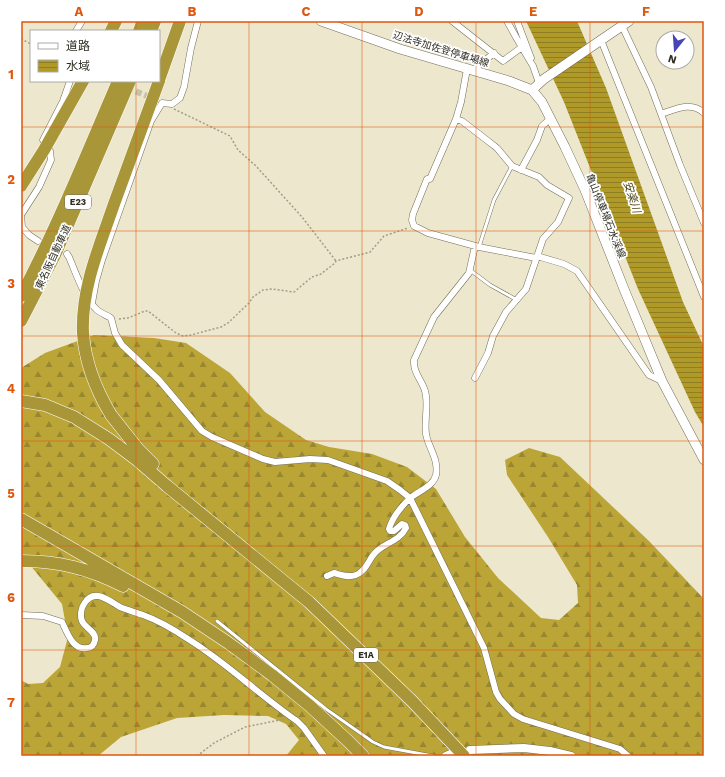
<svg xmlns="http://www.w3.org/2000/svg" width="725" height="777" viewBox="0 0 725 777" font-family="'Work Sans','Noto Sans JP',sans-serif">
<defs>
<pattern id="forest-firs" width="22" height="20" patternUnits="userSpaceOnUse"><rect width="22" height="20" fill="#bba537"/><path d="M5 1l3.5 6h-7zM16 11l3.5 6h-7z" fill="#98872e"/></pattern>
<pattern id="water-rules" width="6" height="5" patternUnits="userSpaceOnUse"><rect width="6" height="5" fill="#af9928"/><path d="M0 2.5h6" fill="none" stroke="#8f7d22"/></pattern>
</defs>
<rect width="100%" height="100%" fill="#ece7cd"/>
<path fill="url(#forest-firs)" d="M 94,335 L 154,338 L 186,343 L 230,373 L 265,412 L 306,440 L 329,447 L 372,454 L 407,467 L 436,489 L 465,537 L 498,578 L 541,618 L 559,620 L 578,603 L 577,585 L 548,537 L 507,475 L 505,460 L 529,448 L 560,457 L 649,541 L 704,599 L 704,756 L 286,756 L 299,740 L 286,724 L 268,716 L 224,715 L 177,718 L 121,737 L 98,756 L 21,756 L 21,680 L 28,684 L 43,683 L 60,667 L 68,637 L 62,604 L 21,554 L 21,368 L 45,353 Z"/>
<path fill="url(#water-rules)" d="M 526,21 L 577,21 L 606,88 L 683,302 L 704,347 L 704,427 L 695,412 L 638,289 L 564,102 Z"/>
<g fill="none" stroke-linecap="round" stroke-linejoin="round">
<path stroke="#c6c2ab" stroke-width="6" stroke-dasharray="6 3" stroke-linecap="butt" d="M 111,81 L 147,96"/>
<defs>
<path id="service" d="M 479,247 L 494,200 L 512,166
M 470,270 L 490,285 L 517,300
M 217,621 L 326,709 L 373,742 L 384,747 L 433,756"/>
<path id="minor" d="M 452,21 L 503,61 L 522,47
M 507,21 L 517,39 L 533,66 L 539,83
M 517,21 L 531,58
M 622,26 L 651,87 L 680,165 L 704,223
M 76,31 L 82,21
M 601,40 L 704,297
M 467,69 L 461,102 L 456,119 L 430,179 L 427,179 L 413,214 L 412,220 L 414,226 L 428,233 L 479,247 L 536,258
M 472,71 L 494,53
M 661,114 C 676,109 691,101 704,113
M 456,119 L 462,121 L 488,141 L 497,148 L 512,166 L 539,177 L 547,185 L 569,198 L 558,222 L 543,239 L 526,289 L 506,312 L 493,336 L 488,353 L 475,378
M 521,170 L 537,140 L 542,126 L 551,118
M 38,241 L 29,235 L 22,227 L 21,215 L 39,187 L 51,160 L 50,151 L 43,140 L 63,101 L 70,81
M 67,254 L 69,257 C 76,273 84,298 97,310 C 101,313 106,315 111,318 L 115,333 L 122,345 L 159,380 L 202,431 L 212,437 L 263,459 L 275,462 L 310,459 L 328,460 L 387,481 L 400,490 L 410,498 L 484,648 L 496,692 L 500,699 L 514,714 L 523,719 L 620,749 L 628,756
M 537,256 L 564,264 L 577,271 L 649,375 L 662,381
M 92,303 L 96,281 L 102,260 L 151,121 L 162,103 L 172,104 L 180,98 L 184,87 L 191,48 L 198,21
M 327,576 L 334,573 C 341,575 348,578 356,575 C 366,571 368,561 374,554 C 383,543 399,542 406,528 L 405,525 L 402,524 L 394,531 L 390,531 L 389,529 C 392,518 401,507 409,499 C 418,491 433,487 436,475 C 439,459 428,447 426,434 C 424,420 429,404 425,391 C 422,380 413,373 414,360 L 434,317 L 469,273 L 475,246
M 21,615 L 43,616 L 62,622 C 67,632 73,651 87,648 C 91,648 94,645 95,640 C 97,632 85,628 82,621 C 80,616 81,608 84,604 C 94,587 109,601 120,607 C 127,610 135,612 143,615 C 160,621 173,629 188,639 C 227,663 259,695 297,721 L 304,728 L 324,756"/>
<path id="tertiary" d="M 470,750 L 524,748 L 550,751 L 571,756
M 446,756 L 453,753"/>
<path id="secondary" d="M 321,21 L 400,49 L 509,81 L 532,90
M 629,21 L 544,79 L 532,90 L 542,102 L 565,147 L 585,190 L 624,289 L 662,381 L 704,460"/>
<path id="motorway" d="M 111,31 L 116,21
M 139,31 L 143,21
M 151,31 L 155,21
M 159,80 L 180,21
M 21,296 C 57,227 87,154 118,81
M 21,321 L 55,255 L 130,81
M 21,401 L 45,405 L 74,417 L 109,439 L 137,460 L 167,486 L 309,602 L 412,701 L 464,756
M 111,415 L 138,449 L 153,464
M 21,519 L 182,612 L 227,642 L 272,675 L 310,706 L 348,741 L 363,756
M 21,561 C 59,561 90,569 123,586"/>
</defs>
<use href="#service" stroke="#736e58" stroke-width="4"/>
<use href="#minor" stroke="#736e58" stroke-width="7"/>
<use href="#tertiary" stroke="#736e58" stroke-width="9"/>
<use href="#secondary" stroke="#736e58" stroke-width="10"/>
<use href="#motorway" stroke="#fff" stroke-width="13"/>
<path stroke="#a09d89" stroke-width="1.5" stroke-dasharray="2 2" stroke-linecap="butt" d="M 21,39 L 31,44
M 174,109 L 230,136 L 238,150 L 256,166 L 302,217 L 336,261
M 119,319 L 128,318 L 145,311 L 148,311 L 176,333 L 183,336 L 191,335 L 221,327 L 228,323 L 249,303 L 253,297 L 263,290 L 272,289 L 294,292 L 312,277 L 321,274 L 335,263 L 336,261 L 370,252 L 384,236 L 408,228
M 197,756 L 214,743 L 245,727 L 285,719"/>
<use href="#service" stroke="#fff" stroke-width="3"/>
<use href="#minor" stroke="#fff" stroke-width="6"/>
<use href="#tertiary" stroke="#fff" stroke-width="8"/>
<use href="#secondary" stroke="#fff" stroke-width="9"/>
<use href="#motorway" stroke="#a99639" stroke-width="12"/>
<defs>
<path id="motorway-bridge" d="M 21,186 L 44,150 L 83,81
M 111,415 C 96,390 85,363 83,333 C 81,288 100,245 114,204 C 129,163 144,122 159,81"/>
</defs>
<use href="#motorway-bridge" stroke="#fff" stroke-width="13" stroke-linecap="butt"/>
<use href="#motorway-bridge" stroke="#a99639" stroke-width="12"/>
</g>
<path fill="none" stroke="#df570d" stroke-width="1" stroke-opacity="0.55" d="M 136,21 L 136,31M 249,21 L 249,756M 362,21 L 362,756M 476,21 L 476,756M 590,21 L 590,756M 136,81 L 136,756M 21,127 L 704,127M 21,231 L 704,231M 21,336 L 704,336M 21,441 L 704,441M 21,546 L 704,546M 21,650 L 704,650"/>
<g text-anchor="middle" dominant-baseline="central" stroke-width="3.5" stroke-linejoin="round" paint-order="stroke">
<g fill="#fff" stroke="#6e6d66" stroke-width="1">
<rect x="65" y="195" width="26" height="14" rx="3"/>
<rect x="354" y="648" width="24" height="14" rx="3"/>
</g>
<g font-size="9" font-weight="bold" fill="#302e24">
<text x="78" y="202">E23</text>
<text x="366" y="655">E1A</text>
</g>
<g font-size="10" fill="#302e24" stroke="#fff">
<text transform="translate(441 49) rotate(17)">辺法寺加佐登停車場線</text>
<text transform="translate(606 216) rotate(68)">亀山停車場石水渓線</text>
<text transform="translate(53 257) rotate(-65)">東名阪自動車道</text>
</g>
<g font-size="11" font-style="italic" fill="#4f461a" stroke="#fff">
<text transform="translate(632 197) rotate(72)">安楽川</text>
</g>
</g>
<rect width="725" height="777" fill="none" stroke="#ffffff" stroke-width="44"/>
<rect x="30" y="30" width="130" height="52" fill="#ffffff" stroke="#acaba7"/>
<rect x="38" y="43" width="20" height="6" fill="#ffffff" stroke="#acaba7"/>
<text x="66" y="50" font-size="12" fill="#302e24">道路</text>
<rect x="38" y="60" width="20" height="12" fill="url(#water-rules)" stroke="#acaba7"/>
<text x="66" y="70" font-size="12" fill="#302e24">水域</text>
<g transform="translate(675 50) rotate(197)"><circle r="19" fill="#ffffff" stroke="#acaba7"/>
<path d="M0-3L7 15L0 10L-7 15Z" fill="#4544b9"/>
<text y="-6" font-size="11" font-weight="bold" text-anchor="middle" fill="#302e24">N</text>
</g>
<rect x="22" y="22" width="681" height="733" fill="none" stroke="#df570d" stroke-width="1.5"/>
<g font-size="13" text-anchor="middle" font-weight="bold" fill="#df570d">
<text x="79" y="16">A</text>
<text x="192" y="16">B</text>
<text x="306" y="16">C</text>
<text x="419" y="16">D</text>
<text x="533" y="16">E</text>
<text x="646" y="16">F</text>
<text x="11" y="79">1</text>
<text x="11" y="184">2</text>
<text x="11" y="288">3</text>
<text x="11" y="393">4</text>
<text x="11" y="498">5</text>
<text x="11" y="602">6</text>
<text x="11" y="707">7</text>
</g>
</svg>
